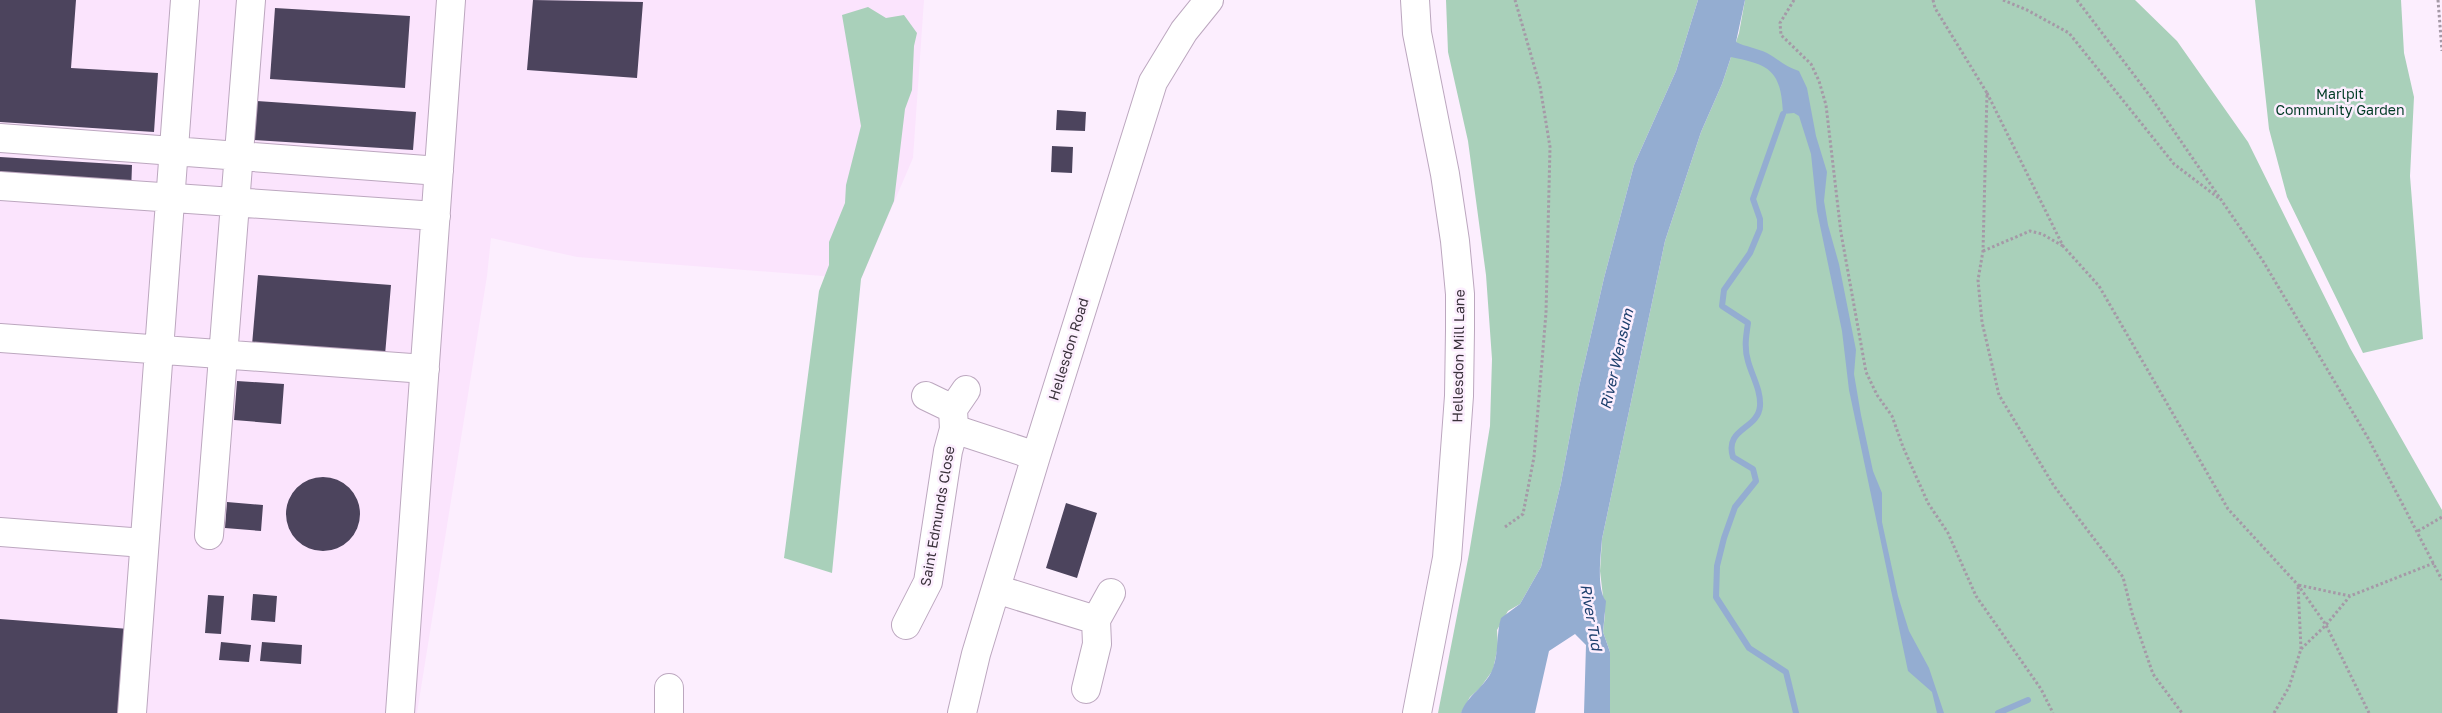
<svg xmlns="http://www.w3.org/2000/svg" width="2442" height="713" viewBox="0 0 2442 713" font-family="'Golos Text',sans-serif">
<rect width="100%" height="100%" fill="#fceefe"/>
<path fill="#fbe4fd" d="M 0,0 L 924,0 L 913,158 L 861,279 L 577,257 L 491,238 L 487,276 L 417,713 L 0,713 Z"/>
<path fill="#a9d0ba" d="M 1446,0 L 1698,0 L 1676,71 L 1634,165 L 1604,278 L 1579,387 L 1561,483 L 1541,567 L 1520,604 L 1508,611 L 1497,630 L 1498,646 L 1493,670 L 1480,688 L 1470,697 L 1461,713 L 1438,713 L 1469,554 L 1490,426 L 1492,359 L 1486,275 L 1468,141 L 1448,52 Z
M 1745,0 L 2135,0 L 2177,41 L 2248,142 L 2350,348 L 2442,510 L 2442,713 L 1610,713 L 1610,652 L 1603,632 L 1605,614 L 1600,571 L 1602,539 L 1665,241 L 1701,132 L 1722,84 L 1739,33 Z
M 2255,0 L 2401,0 L 2404,53 L 2414,97 L 2410,176 L 2423,339 L 2363,353 L 2287,197 L 2269,129 Z
M 868,7 L 886,18 L 904,15 L 917,33 L 914,46 L 912,90 L 905,109 L 894,201 L 861,279 L 832,573 L 784,558 L 819,291 L 829,265 L 829,242 L 845,203 L 846,185 L 861,126 L 842,15 Z"/>
<path fill="#94add1" d="M 1698,0 L 1745,0 L 1736,42 C 1746,47 1757,48 1767,53 C 1778,59 1786,67 1799,71 L 1807,88 L 1816,136 L 1827,172 L 1824,201 L 1828,225 L 1839,264 L 1856,350 L 1854,374 L 1861,415 L 1873,471 L 1882,493 L 1882,522 L 1898,596 L 1909,631 L 1929,668 L 1944,713 L 1937,713 L 1932,692 L 1908,671 L 1849,390 L 1842,331 L 1817,211 L 1811,154 L 1799,116 L 1794,113 L 1783,114 C 1781,71 1771,65 1731,57 L 1722,84 L 1701,132 L 1665,241 L 1602,539 C 1601,553 1596,590 1606,601 L 1603,632 L 1610,652 L 1610,713 L 1584,713 L 1586,645 L 1575,634 L 1549,651 L 1535,713 L 1461,713 C 1467,695 1486,687 1493,668 C 1499,652 1496,634 1501,618 L 1520,604 L 1541,567 L 1561,483 L 1579,387 L 1604,278 L 1634,165 L 1676,71 Z"/>
<g fill="none" stroke-linecap="round" stroke-linejoin="round">
<path stroke="#94add1" stroke-width="6" d="M 1783,114 L 1753,199 L 1760,219 L 1760,229 L 1750,253 L 1724,290 L 1722,306 L 1748,323 C 1746,336 1744,348 1748,361 C 1752,376 1761,390 1760,406 C 1758,430 1724,428 1733,457 L 1753,469 L 1756,481 L 1735,507 L 1724,538 L 1717,566 L 1716,597 L 1749,648 L 1786,672 L 1796,713
M 1998,713 L 2028,700"/>
</g>
<path fill="#4c445d" d="M 0,0 L 76,0 L 71,68 L 158,73 L 154,132 L 0,122 Z
M 533,0 L 643,2 L 637,78 L 527,70 Z
M 275,8 L 410,16 L 405,88 L 270,79 Z
M 257,101 L 416,112 L 413,150 L 254,140 Z
M 1057,110 L 1086,112 L 1085,131 L 1056,130 Z
M 1052,146 L 1073,147 L 1072,173 L 1051,172 Z
M 0,157 L 132,165 L 131,193 L 0,184 Z
M 258,275 L 391,285 L 385,355 L 252,345 Z
M 237,381 L 284,384 L 281,424 L 234,420 Z
M286 514a37 37 0 1 1 74 0a37 37 0 1 1-74 0Z
M 227,502 L 263,505 L 261,531 L 225,528 Z
M 1066,503 L 1097,513 L 1077,578 L 1046,568 Z
M 253,594 L 277,596 L 275,622 L 251,620 Z
M 208,595 L 224,596 L 221,634 L 205,633 Z
M 0,619 L 129,629 L 123,713 L 0,713 Z
M 221,642 L 251,645 L 249,662 L 219,660 Z
M 262,642 L 302,645 L 301,664 L 260,661 Z"/>
<g fill="none" stroke-linecap="round" stroke-linejoin="round">
<defs>
<path id="minor" d="M 1415,0 L 1417,33 L 1445,174 L 1455,241 L 1460,294 L 1460,330 L 1459,396 L 1447,558 L 1417,713
M 0,138 L 439,171
M 0,186 L 436,216
M 0,338 L 425,369
M 953,409 L 966,390
M 954,429 L 1036,456
M 0,532 L 144,543
M 209,535 L 251,0
M 996,589 L 1096,620 L 1111,593
M 906,625 L 928,582 L 948,451 L 954,429 L 953,409 L 926,396
M 669,688 L 669,713
M 1086,689 L 1097,644 L 1096,620
M 132,713 L 185,0
M 400,713 L 451,0
M 962,713 L 976,654 L 1036,456 L 1153,82 L 1184,31 L 1209,0"/>
</defs>
<use href="#minor" stroke="#bca7bf" stroke-width="30"/>
<path stroke="#a599a7" stroke-width="3" stroke-dasharray="2.5 2.5" stroke-linecap="butt" d="M 1794,0 L 1780,23 L 1781,35 L 1811,64 L 1819,81 L 1826,105 L 1841,233 L 1866,372 L 1877,395 L 1892,416 L 1903,447 L 1928,503 L 1948,533 L 1976,596 L 2041,689 L 2053,713
M 1933,0 L 1935,8 L 1987,93 L 1983,251 L 1978,280 L 1982,322 L 1999,395 L 2054,486 L 2123,577 L 2132,613 L 2153,674 L 2182,713
M 2003,0 L 2027,10 L 2069,33 L 2174,164 L 2220,199
M 2077,0 L 2150,96 L 2263,261 L 2368,438 L 2442,580
M 2438,0 L 2442,51
M 1987,93 L 2063,246 L 2099,286 L 2228,509 L 2298,585 L 2326,625 L 2369,713
M 1983,251 L 2030,231 L 2042,234 L 2063,246
M 1505,527 L 1523,514 L 1534,457 L 1546,313 L 1550,147 L 1540,86 L 1515,0
M 2418,531 L 2442,517
M 2301,649 L 2298,585 L 2350,596
M 2274,713 L 2289,687 L 2301,649 L 2326,625 L 2350,596 L 2434,563"/>
<use href="#minor" stroke="#fff" stroke-width="28"/>
</g>
<g text-anchor="middle" dominant-baseline="central" stroke-width="5" stroke-linejoin="round" paint-order="stroke">
<g font-size="14" fill="#003b25" stroke="#fceefe">
<text x="2340" y="93">Marlpit<tspan x="2340" dy="16">Community Garden</tspan></text>
</g>
<g font-size="14" fill="#3a313b" stroke="#fceefe">
<text transform="translate(1068 349) rotate(-73)">Hellesdon Road</text>
<text transform="translate(1458 356) rotate(-89)">Hellesdon Mill Lane</text>
<text transform="translate(937 516) rotate(-80)">Saint Edmunds Close</text>
</g>
<g font-size="15" font-style="italic" fill="#1d3f6d" stroke="#fceefe">
<text transform="translate(1616 359) rotate(-77)">River Wensum</text>
<text transform="translate(1592 617) rotate(80)">River Tud</text>
</g>
</g>
</svg>
